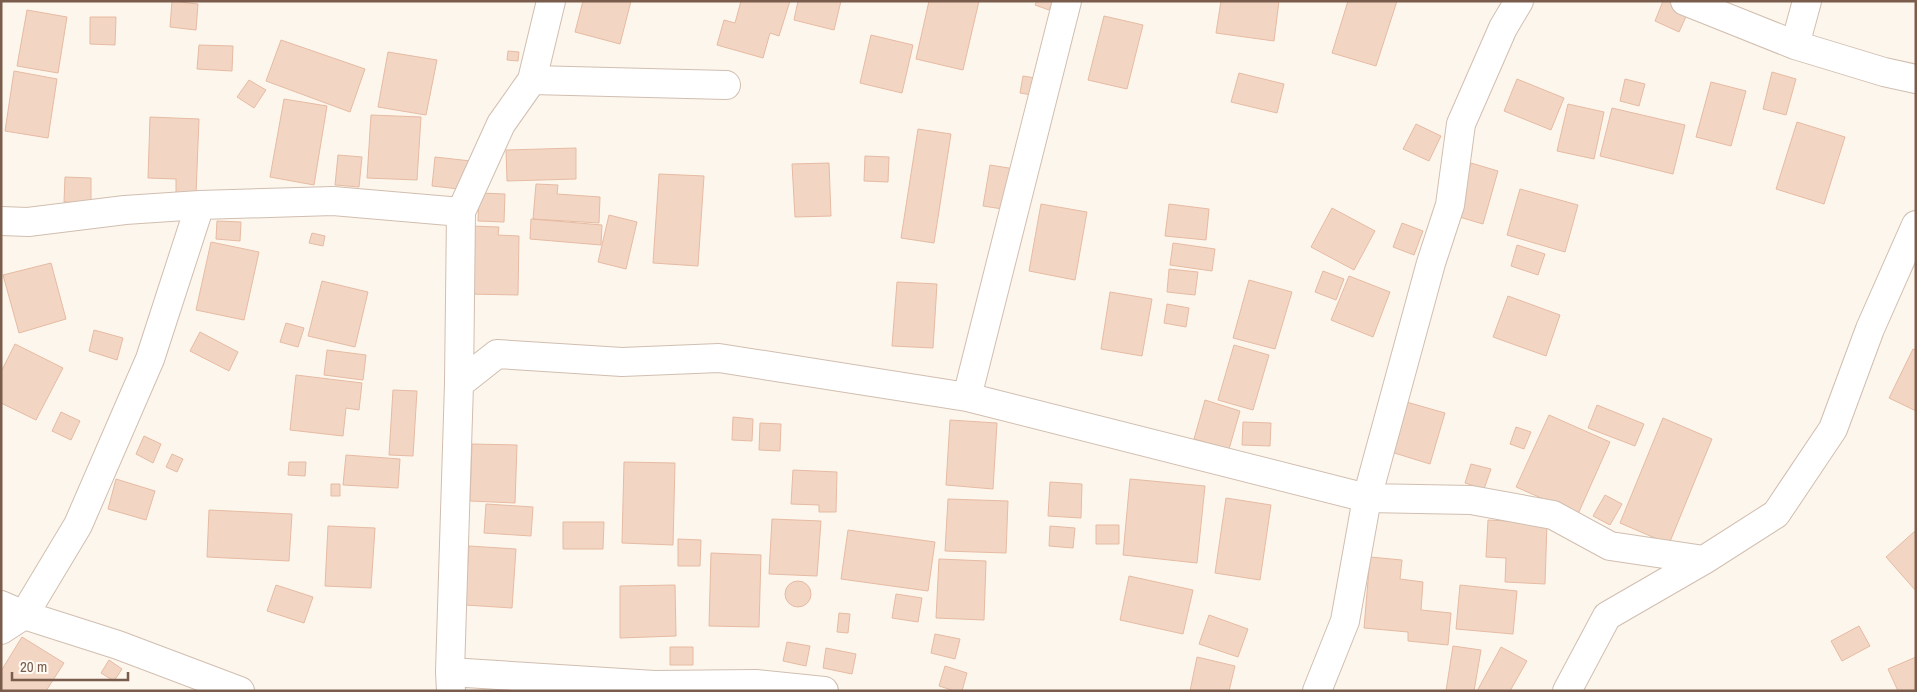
<svg xmlns="http://www.w3.org/2000/svg" width="1917" height="692" viewBox="0 0 1917 692" font-family="'Archivo Narrow',sans-serif">
<rect width="100%" height="100%" fill="#fdf6ec"/>
<path fill="#f3d5c3" stroke="#e6bba3" d="M 172,1 L 198,4 L 196,30 L 170,27 Z
M 583,1 L 631,1 L 620,44 L 575,32 Z
M 741,1 L 790,1 L 779,36 L 770,33 L 763,58 L 717,45 L 724,20 L 735,23 Z
M 798,1 L 841,1 L 834,30 L 794,20 Z
M 929,1 L 979,1 L 963,70 L 916,59 Z
M 1037,1 L 1053,1 L 1049,10 L 1035,5 Z
M 1221,1 L 1279,1 L 1274,41 L 1216,33 Z
M 1348,1 L 1397,1 L 1376,66 L 1332,53 Z
M 1663,1 L 1669,1 L 1689,10 L 1679,32 L 1655,21 Z
M 27,10 L 67,17 L 58,73 L 17,66 Z
M 1104,16 L 1143,25 L 1127,89 L 1088,80 Z
M 90,17 L 116,17 L 115,45 L 90,44 Z
M 871,35 L 913,45 L 902,93 L 860,83 Z
M 281,40 L 365,69 L 350,112 L 266,81 Z
M 199,45 L 233,46 L 232,71 L 197,69 Z
M 508,51 L 519,52 L 518,61 L 507,60 Z
M 388,52 L 437,60 L 426,115 L 378,107 Z
M 14,71 L 57,79 L 48,138 L 5,131 Z
M 1772,72 L 1796,79 L 1786,115 L 1763,109 Z
M 1239,73 L 1284,84 L 1277,113 L 1231,102 Z
M 1023,76 L 1041,79 L 1038,96 L 1020,93 Z
M 1517,79 L 1564,98 L 1551,130 L 1504,111 Z
M 1625,79 L 1645,84 L 1639,106 L 1620,101 Z
M 249,80 L 266,90 L 254,108 L 237,97 Z
M 1711,82 L 1746,91 L 1731,146 L 1696,137 Z
M 284,99 L 327,106 L 314,185 L 270,177 Z
M 1568,104 L 1604,112 L 1594,159 L 1557,151 Z
M 1612,108 L 1685,125 L 1673,174 L 1600,156 Z
M 371,115 L 421,117 L 417,180 L 367,178 Z
M 150,117 L 199,119 L 196,194 L 176,193 L 176,179 L 148,178 Z
M 1797,122 L 1845,137 L 1824,204 L 1776,189 Z
M 1416,124 L 1441,136 L 1429,161 L 1403,149 Z
M 918,129 L 951,134 L 934,243 L 901,238 Z
M 576,148 L 576,179 L 507,181 L 506,150 Z
M 338,155 L 362,157 L 359,187 L 335,185 Z
M 865,156 L 889,157 L 888,182 L 864,181 Z
M 435,157 L 471,161 L 468,190 L 432,186 Z
M 829,163 L 831,216 L 795,217 L 792,164 Z
M 1471,163 L 1498,171 L 1483,224 L 1456,216 Z
M 990,165 L 1015,169 L 1009,210 L 983,206 Z
M 659,174 L 704,176 L 698,266 L 653,263 Z
M 65,177 L 91,178 L 91,203 L 64,202 Z
M 536,184 L 558,185 L 557,194 L 600,197 L 599,223 L 533,219 Z
M 1520,189 L 1578,205 L 1565,252 L 1507,235 Z
M 479,193 L 505,194 L 504,222 L 478,221 Z
M 1041,204 L 1087,212 L 1075,280 L 1029,271 Z
M 1169,204 L 1209,209 L 1206,240 L 1165,236 Z
M 1332,208 L 1375,231 L 1354,270 L 1311,247 Z
M 609,215 L 637,222 L 626,269 L 598,262 Z
M 531,219 L 602,225 L 601,245 L 530,239 Z
M 217,221 L 241,222 L 240,241 L 216,239 Z
M 1402,223 L 1423,231 L 1414,255 L 1393,247 Z
M 470,226 L 499,227 L 498,235 L 519,236 L 518,295 L 468,294 Z
M 312,233 L 325,236 L 323,246 L 309,243 Z
M 211,242 L 259,252 L 244,320 L 196,310 Z
M 1173,243 L 1215,249 L 1212,271 L 1170,265 Z
M 1517,245 L 1545,254 L 1538,275 L 1511,266 Z
M 51,263 L 66,319 L 19,333 L 3,275 Z
M 1169,269 L 1198,272 L 1195,295 L 1167,292 Z
M 1323,271 L 1344,279 L 1336,300 L 1315,292 Z
M 1349,276 L 1390,292 L 1373,337 L 1331,320 Z
M 1249,280 L 1292,292 L 1275,349 L 1233,338 Z
M 322,281 L 368,292 L 355,347 L 308,336 Z
M 897,282 L 937,284 L 933,348 L 892,346 Z
M 1110,292 L 1152,299 L 1142,356 L 1101,349 Z
M 1508,296 L 1560,315 L 1546,356 L 1493,337 Z
M 1167,304 L 1189,308 L 1186,327 L 1164,323 Z
M 286,323 L 304,328 L 298,347 L 280,342 Z
M 94,330 L 123,338 L 117,360 L 89,351 Z
M 200,332 L 238,352 L 229,371 L 190,351 Z
M 15,344 L 63,368 L 36,420 L 1,403 L 1,372 Z
M 1234,345 L 1269,355 L 1253,410 L 1218,400 Z
M 1913,349 L 1916,350 L 1916,411 L 1889,398 Z
M 327,350 L 366,355 L 363,380 L 324,375 Z
M 296,375 L 362,383 L 359,410 L 346,408 L 343,436 L 290,430 Z
M 393,390 L 417,391 L 413,456 L 389,455 Z
M 1205,400 L 1240,411 L 1229,449 L 1194,439 Z
M 1403,401 L 1445,413 L 1430,464 L 1388,451 Z
M 1597,405 L 1644,424 L 1635,446 L 1588,428 Z
M 61,412 L 80,421 L 71,440 L 52,431 Z
M 1549,415 L 1610,442 L 1578,514 L 1516,487 Z
M 733,417 L 753,419 L 752,441 L 732,440 Z
M 1663,418 L 1712,439 L 1669,544 L 1620,523 Z
M 950,420 L 997,423 L 993,489 L 946,485 Z
M 1243,422 L 1271,423 L 1270,446 L 1242,445 Z
M 760,423 L 781,424 L 780,451 L 759,450 Z
M 1516,427 L 1531,432 L 1524,449 L 1510,444 Z
M 144,436 L 161,444 L 153,463 L 136,454 Z
M 472,444 L 517,445 L 515,503 L 470,501 Z
M 172,454 L 183,459 L 177,472 L 166,467 Z
M 346,455 L 400,459 L 398,488 L 343,485 Z
M 289,462 L 306,462 L 305,476 L 288,475 Z
M 624,462 L 675,463 L 673,545 L 622,543 Z
M 1471,464 L 1491,469 L 1484,489 L 1465,483 Z
M 793,470 L 837,472 L 836,512 L 819,512 L 819,505 L 791,504 Z
M 116,479 L 155,491 L 146,520 L 108,509 Z
M 1130,479 L 1205,486 L 1197,563 L 1123,555 Z
M 1050,482 L 1082,484 L 1081,518 L 1048,516 Z
M 331,484 L 340,484 L 340,496 L 331,496 Z
M 1605,495 L 1622,504 L 1610,525 L 1593,516 Z
M 1226,498 L 1271,505 L 1260,580 L 1215,573 Z
M 948,499 L 1008,501 L 1006,553 L 945,551 Z
M 486,504 L 533,507 L 531,536 L 484,533 Z
M 209,510 L 292,514 L 289,561 L 207,557 Z
M 772,519 L 821,521 L 817,576 L 769,574 Z
M 1488,520 L 1547,523 L 1545,584 L 1505,582 L 1506,558 L 1486,557 Z
M 563,522 L 604,522 L 603,549 L 563,549 Z
M 1096,525 L 1119,525 L 1119,544 L 1096,544 Z
M 328,526 L 375,528 L 371,588 L 325,586 Z
M 1050,526 L 1075,528 L 1073,548 L 1049,546 Z
M 848,530 L 935,542 L 928,591 L 841,579 Z
M 1915,531 L 1916,531 L 1916,591 L 1886,557 Z
M 678,539 L 701,540 L 700,566 L 678,566 Z
M 469,546 L 516,549 L 512,608 L 465,605 Z
M 711,553 L 761,555 L 759,627 L 709,626 Z
M 1370,557 L 1402,560 L 1400,579 L 1423,582 L 1421,610 L 1451,613 L 1448,645 L 1408,641 L 1408,632 L 1364,628 Z
M 939,559 L 986,561 L 984,620 L 936,618 Z
M 1129,576 L 1193,590 L 1183,634 L 1120,620 Z
M785 594a13 13 0 1 1 26 0a13 13 0 1 1-26 0Z
M 276,585 L 313,597 L 304,623 L 267,611 Z
M 675,585 L 676,636 L 620,638 L 620,586 Z
M 1460,585 L 1517,591 L 1513,634 L 1456,629 Z
M 896,594 L 922,598 L 918,622 L 892,618 Z
M 839,613 L 850,614 L 848,633 L 837,632 Z
M 1209,615 L 1248,629 L 1238,657 L 1199,644 Z
M 1859,626 L 1870,646 L 1842,661 L 1831,641 Z
M 935,634 L 960,639 L 955,659 L 931,653 Z
M 22,637 L 64,663 L 46,691 L 1,691 L 1,671 Z
M 787,642 L 810,646 L 806,666 L 783,661 Z
M 1453,646 L 1481,650 L 1474,691 L 1446,691 Z
M 670,647 L 693,647 L 693,665 L 670,665 Z
M 1501,647 L 1527,661 L 1510,691 L 1477,691 Z
M 826,648 L 856,654 L 852,674 L 823,668 Z
M 1197,657 L 1235,666 L 1229,691 L 1190,691 Z
M 1916,657 L 1916,691 L 1898,691 L 1888,669 Z
M 109,660 L 122,669 L 114,681 L 101,673 Z
M 945,666 L 967,673 L 962,691 L 955,691 L 939,686 Z"/>
<g fill="none" stroke-linecap="round" stroke-linejoin="round">
<defs>
<path id="minor" d="M 1685,1 L 1795,45 L 1884,72 L 1916,79
M 1795,45 L 1807,1
M 532,80 L 726,85
M 1,221 L 28,222 L 125,210 L 200,205 L 333,201 L 461,212
M 459,384 L 497,354 L 622,362 L 719,358 L 967,397 L 1367,498 L 1471,500 L 1553,515 L 1610,546 L 1704,560
M 967,397 L 1067,1
M 1,605 L 24,615 L 118,645 L 240,691
M 1,630 L 24,615 L 78,525 L 150,359 L 200,205
M 450,672 L 654,685 L 756,684 L 824,691
M 451,691 L 450,672 L 459,384 L 461,212 L 501,124 L 532,80 L 551,1
M 1317,691 L 1345,621 L 1367,498 L 1431,263 L 1450,205 L 1461,124 L 1503,28 L 1519,1
M 1567,691 L 1607,616 L 1704,560 L 1776,514 L 1833,429 L 1870,329 L 1916,225"/>
</defs>
<use href="#minor" stroke="#d1beb0" stroke-width="30"/>
<use href="#minor" stroke="#fff" stroke-width="28"/>
</g>
<rect width="1917" height="692" fill="none" stroke="#7a5c4d" stroke-width="5"/>
<path d="M12 672v8h116v-8" fill="none" stroke="#7a5c4d" stroke-width="2.5"/>
<text x="20" y="672" font-size="15" fill="#7a5c4d" stroke="#fffaf3" stroke-width="4" paint-order="stroke">20 m</text>
</svg>
